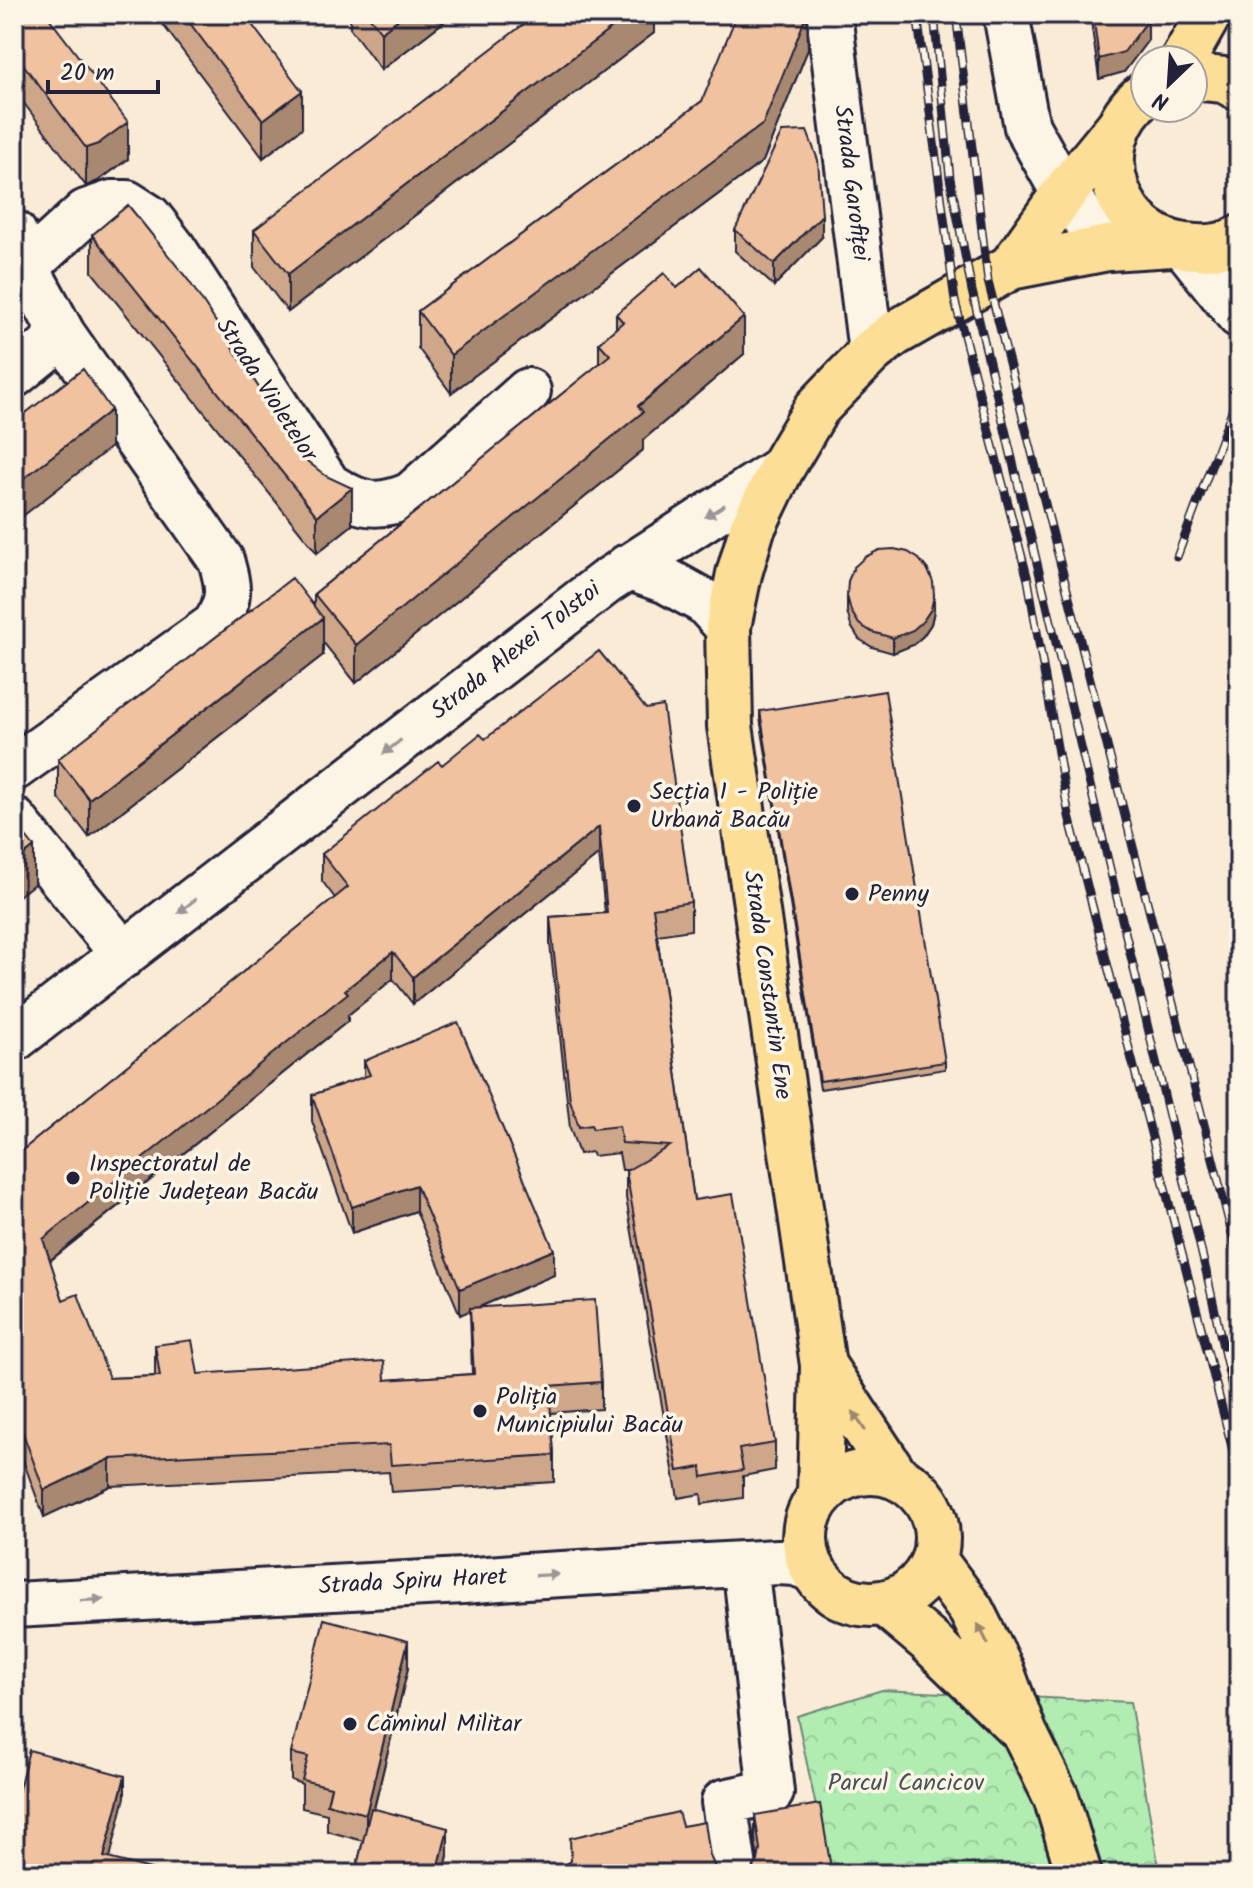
<svg xmlns="http://www.w3.org/2000/svg" width="1253" height="1888" viewBox="0 0 1253 1888" font-family="Kalam,sans-serif">
<defs>
<pattern id="park-crowns" width="20" height="18" patternUnits="userSpaceOnUse" patternTransform="scale(2)"><rect width="20" height="18" fill="#b1ecb1"/><path d="M2 6a3 3 0 1 1 6 0M12 15a3 3 0 1 1 6 0" fill="none" stroke="#98ca99"/></pattern>
</defs>
<rect width="100%" height="100%" fill="#faebd7"/>
<filter id="ink" filterUnits="userSpaceOnUse"><feTurbulence type="fractalNoise" baseFrequency=".0125" numOctaves="2"/><feDisplacementMap in="SourceGraphic" scale="16" xChannelSelector="R" yChannelSelector="G"/><feConvolveMatrix kernelMatrix="1 2 1 2 8 2 1 2 1" color-interpolation-filters="sRGB"/></filter>
<g filter="url(#ink)">
<path fill="url(#park-crowns)" stroke="#6a8776" stroke-width="2" d="M 882,1690 L 1130,1702 L 1160,1874 L 828,1874 L 820,1826 L 797,1716 Z"/>
<g fill="none" stroke-linecap="round" stroke-linejoin="round">
<defs>
<path id="minor" d="M 829,14 L 871,352
M 1006,14 L 1027,127 L 1064,193 L 1108,248
M 14,233 L 26,267 L 63,335 L 221,560 C 229,588 231,599 215,625 L 14,768
M 1185,247 L 1239,315
M 26,267 L 86,212 L 112,203 L 127,203 L 149,217 L 173,248 L 328,485 C 359,505 376,510 411,495 L 528,391
M 14,375 L 63,335
M 627,567 L 667,581 L 705,602 L 728,627
M 14,820 L 124,955
M 14,1039 L 606,582 L 781,469
M 14,1605 L 463,1581 L 526,1576 L 778,1562 L 795,1563 L 812,1569
M 735,1874 L 724,1802 L 771,1792 L 745,1564"/>
<path id="major" d="M 1183,60 L 1209,14
M 1193,77 L 1224,80 L 1239,88
M 1145,94 C 1081,144 1116,246 1197,247 C 1211,248 1227,245 1239,238
M 1011,267 L 1064,193 L 1119,126
M 823,1365 L 896,1476
M805 1538a66 66 0 1 1 132 0a66 66 0 1 1-132 0Z
M 820,1494 L 823,1365 L 730,726 L 728,627 L 739,574 L 752,529 L 781,469 L 817,408 L 871,352 L 894,334 L 1011,267 L 1108,248 L 1172,244
M 934,1560 L 971,1610 L 1001,1670 L 1024,1732 L 1056,1797 L 1079,1874
M 884,1603 L 929,1641 L 1016,1725"/>
</defs>
<use href="#minor" stroke="#22223b" stroke-width="50"/>
<use href="#major" stroke="#22223b" stroke-width="50"/>
<use href="#minor" stroke="#fcf5e5" stroke-width="44"/>
<use href="#major" stroke="#fdde96" stroke-width="44"/>
<defs>
<path id="rail" d="M 917,14 L 955,301 L 1028,580 L 1069,816 L 1239,1474
M 934,14 L 950,178 L 972,291 L 1207,1275 L 1239,1419
M 956,14 L 988,281 L 1239,1261
M 1177,557 L 1239,392"/>
</defs>
<use href="#rail" stroke="#22223b" stroke-width="9"/>
<use href="#rail" stroke="#fcf5e5" stroke-width="6" stroke-dasharray="18" stroke-linecap="butt"/>
</g>
<path fill="#cea78a" stroke="#22223b" stroke-width="2" d="M 14,14 L 128,159 L 98,181 L 86,186 L 14,90 Z
M 155,14 L 244,14 L 302,128 L 263,158 Z
M 350,14 L 454,14 L 381,70 L 350,28 Z
M 654,14 L 654,33 L 288,312 L 254,267 L 254,230 Z
M 808,14 L 808,49 L 763,161 L 451,393 L 418,348 L 418,311 L 702,101 Z
M 1090,14 L 1142,14 L 1148,40 L 1124,72 L 1099,79 Z
M 735,230 L 822,237 L 774,286 L 735,251 Z
M 92,235 L 307,461 L 352,525 L 317,553 L 92,272 Z
M 677,288 L 744,354 L 643,440 L 643,450 L 356,683 L 323,642 L 323,655 L 89,837 L 58,797 L 58,759 L 314,606 L 314,594 L 599,364 L 599,343 L 616,328 L 616,314 Z
M 847,596 L 934,611 L 931,624 L 923,636 L 913,645 L 893,653 L 872,647 L 859,639 L 851,626 L 847,611 Z
M 760,711 L 945,1062 L 945,1069 L 820,1089 L 760,718 Z
M 485,739 L 691,902 L 691,930 L 657,935 L 694,1200 L 775,1443 L 775,1470 L 743,1476 L 743,1498 L 702,1504 L 701,1494 L 678,1498 L 626,1198 L 626,1171 L 628,1170 L 622,1170 L 619,1153 L 593,1156 L 591,1152 L 579,1154 L 570,1128 L 550,944 L 550,917 L 605,913 L 599,854 L 413,1004 L 393,979 L 348,1015 L 348,1021 L 50,1261 L 63,1300 L 109,1378 L 155,1376 L 155,1345 L 198,1374 L 385,1380 L 472,1374 L 470,1310 L 460,1315 L 416,1211 L 352,1233 L 312,1121 L 312,1095 L 364,1077 L 364,1061 L 554,1275 L 477,1308 L 601,1382 L 601,1409 L 551,1413 L 554,1455 L 554,1482 L 391,1492 L 389,1472 L 110,1486 L 44,1517 L 14,1436 L 14,1157 L 335,898 L 322,881 L 322,854 L 442,765 Z
M 408,1668 L 374,1809 L 448,1855 L 444,1874 L 355,1874 L 363,1841 L 327,1831 L 327,1814 L 302,1808 L 302,1784 L 291,1780 L 291,1753 Z
M 755,1815 L 832,1874 L 750,1872 L 758,1861 L 755,1837 Z"/>
<path fill="#a88870" stroke="#22223b" stroke-width="2" d="M 405,14 L 454,14 L 381,70 L 381,32 Z
M 630,14 L 654,14 L 654,33 L 288,312 L 288,274 Z
M 807,14 L 808,49 L 763,161 L 451,393 L 451,355 Z
M 1148,20 L 1148,40 L 1124,72 L 1099,79 L 1099,59 Z
M 302,91 L 302,128 L 263,158 L 263,120 Z
M 128,122 L 128,159 L 98,181 L 86,186 L 86,148 Z
M 822,215 L 822,237 L 774,286 L 774,264 Z
M 744,317 L 744,354 L 643,440 L 643,450 L 356,683 L 356,645 Z
M 111,410 L 111,447 L 14,523 L 14,486 Z
M 352,488 L 352,525 L 317,553 L 317,516 Z
M 934,596 L 934,611 L 931,624 L 923,636 L 913,645 L 893,653 L 893,638 Z
M 323,618 L 323,655 L 89,837 L 89,799 Z
M 599,827 L 599,854 L 413,1004 L 413,977 Z
M 34,847 L 34,884 L 14,900 L 14,863 Z
M 393,952 L 393,979 L 348,1015 L 348,1021 L 43,1266 L 43,1239 L 345,990 Z
M 416,1185 L 416,1211 L 352,1233 L 352,1207 Z
M 554,1250 L 554,1275 L 460,1315 L 460,1289 Z
M 110,1459 L 110,1486 L 44,1517 L 44,1490 Z
M 408,1641 L 408,1668 L 366,1841 L 366,1814 Z
M 125,1776 L 125,1797 L 106,1874 L 104,1857 Z
M 448,1828 L 448,1855 L 444,1874 L 437,1874 Z"/>
<path fill="#f0c2a0" stroke="#22223b" stroke-width="2" d="M 14,14 L 46,14 L 128,122 L 98,144 L 86,148 L 14,52 Z
M 183,14 L 244,14 L 302,91 L 263,120 Z
M 367,14 L 405,14 L 381,32 Z
M 537,14 L 630,14 L 288,274 L 254,230 Z
M 737,14 L 807,14 L 763,124 L 451,355 L 418,311 L 702,101 Z
M 1093,14 L 1142,14 L 1148,20 L 1124,52 L 1099,59 Z
M 807,131 L 818,160 L 822,215 L 774,264 L 735,230 L 782,132 Z
M 128,205 L 189,281 L 307,461 L 326,476 L 352,488 L 317,516 L 92,235 Z
M 701,267 L 744,317 L 638,406 L 643,412 L 356,645 L 314,594 L 610,355 L 599,343 L 623,322 L 616,314 L 664,273 L 677,288 Z
M 83,369 L 111,410 L 14,486 L 14,422 Z
M 894,549 L 908,552 L 919,559 L 928,570 L 933,582 L 934,596 L 931,609 L 923,621 L 913,630 L 893,638 L 872,632 L 859,624 L 851,611 L 847,596 L 848,581 L 854,567 L 865,557 L 879,550 Z
M 292,578 L 323,618 L 89,799 L 58,759 Z
M 599,651 L 646,709 L 663,706 L 691,902 L 653,908 L 694,1200 L 733,1194 L 775,1443 L 739,1449 L 743,1470 L 702,1477 L 701,1467 L 678,1471 L 626,1171 L 670,1146 L 622,1143 L 619,1126 L 593,1129 L 591,1125 L 579,1127 L 570,1100 L 550,917 L 607,913 L 599,827 L 413,977 L 393,952 L 345,990 L 348,993 L 43,1239 L 63,1300 L 78,1294 L 109,1378 L 160,1376 L 155,1345 L 192,1340 L 198,1374 L 384,1361 L 385,1380 L 474,1374 L 470,1308 L 595,1300 L 601,1382 L 549,1386 L 554,1455 L 391,1465 L 389,1445 L 110,1459 L 44,1490 L 14,1409 L 14,1157 L 348,887 L 322,854 L 438,761 L 442,765 L 480,734 L 485,739 Z
M 885,691 L 945,1062 L 820,1081 L 760,711 Z
M 14,822 L 34,847 L 14,863 Z
M 458,1022 L 554,1250 L 460,1289 L 416,1185 L 352,1207 L 312,1095 L 370,1075 L 364,1061 Z
M 324,1619 L 408,1641 L 366,1814 L 327,1804 L 331,1787 L 302,1780 L 308,1757 L 291,1753 Z
M 29,1750 L 125,1776 L 104,1857 L 170,1874 L 14,1874 L 14,1808 Z
M 820,1804 L 832,1874 L 746,1874 L 750,1872 L 758,1861 L 760,1849 L 755,1815 Z
M 371,1808 L 448,1828 L 437,1874 L 355,1874 Z
M 678,1812 L 682,1826 L 705,1822 L 710,1856 L 715,1867 L 724,1874 L 552,1874 L 571,1861 L 570,1838 Z"/>
<defs><path id="oneway-solid" d="M-6-.8H1V-3.2L6.5 0L1 3.2V.8H-6Z" transform="scale(2)"/></defs>
<g fill="#9a9698">
<use href="#oneway-solid" transform="translate(715 511) rotate(148)"/>
<use href="#oneway-solid" transform="translate(392 747) rotate(142)"/>
<use href="#oneway-solid" transform="translate(187 906) rotate(142)"/>
<use href="#oneway-solid" transform="translate(547 1575) rotate(-3)"/>
<use href="#oneway-solid" transform="translate(92 1600) rotate(-3)"/>
</g>
<g fill="#9a896d">
<use href="#oneway-solid" transform="translate(859 1421) rotate(-123)"/>
<use href="#oneway-solid" transform="translate(983 1634) rotate(-117)"/>
</g>
</g>
<g fill="#22223b" stroke="#fcf5e5" stroke-width="3">
<circle cx="634" cy="806" r="8"/>
<circle cx="852" cy="894" r="8"/>
<circle cx="73" cy="1178" r="8"/>
<circle cx="480" cy="1411" r="8"/>
<circle cx="350" cy="1724" r="8"/>
</g>
<g text-anchor="middle" dominant-baseline="central" stroke-width="7" stroke-linejoin="round" paint-order="stroke">
<g font-size="24" fill="#22223b" stroke="#fcf5e5">
<text transform="translate(851 183) rotate(83)">Strada Garofiței</text>
<text transform="translate(266 390) rotate(57)">Strada Violetelor</text>
<text transform="translate(516 651) rotate(-38)">Strada Alexei Tolstoi</text>
<text transform="translate(767 985) rotate(82)">Strada Constantin Ene</text>
<text transform="translate(413 1582) rotate(-3)">Strada Spiru Haret</text>
</g>
<g font-size="24" fill="#22223b" stroke="#fcf5e5" text-anchor="start">
<text x="650" y="792">Secția 1 - Poliție<tspan x="650" dy="28">Urbană Bacău</tspan></text>
<text x="868" y="894">Penny</text>
<text x="89" y="1164">Inspectoratul de<tspan x="89" dy="28">Poliție Județean Bacău</tspan></text>
<text x="496" y="1397">Poliția<tspan x="496" dy="28">Municipiului Bacău</tspan></text>
<text x="366" y="1724">Căminul Militar</text>
</g>
<g font-size="24" fill="#465458" stroke="#fcf5e5">
<text x="906" y="1783">Parcul Cancicov</text>
</g>
</g>
<rect width="1253" height="1888" fill="none" stroke="#fcf5e5" stroke-width="48"/>
<rect x="24" y="24" width="1205" height="1840" fill="none" stroke="#22223b" stroke-width="3" filter="url(#ink)"/>
<g transform="translate(1169 84) rotate(205)"><circle r="38" fill="#fcf5e5" stroke="#a5a1a1" stroke-width="2"/>
<path d="M0-6L14 30L0 20L-14 30Z" fill="#22223b"/>
<text y="-12" font-size="22" font-weight="bold" text-anchor="middle" fill="#22223b">N</text>
</g>
<path d="M48 80v12h110v-12" fill="none" stroke="#22223b" stroke-width="4"/>
<text x="60" y="80" font-size="24" fill="#22223b" stroke="#fcf5e5" stroke-width="6" paint-order="stroke">20 m</text>
</svg>
